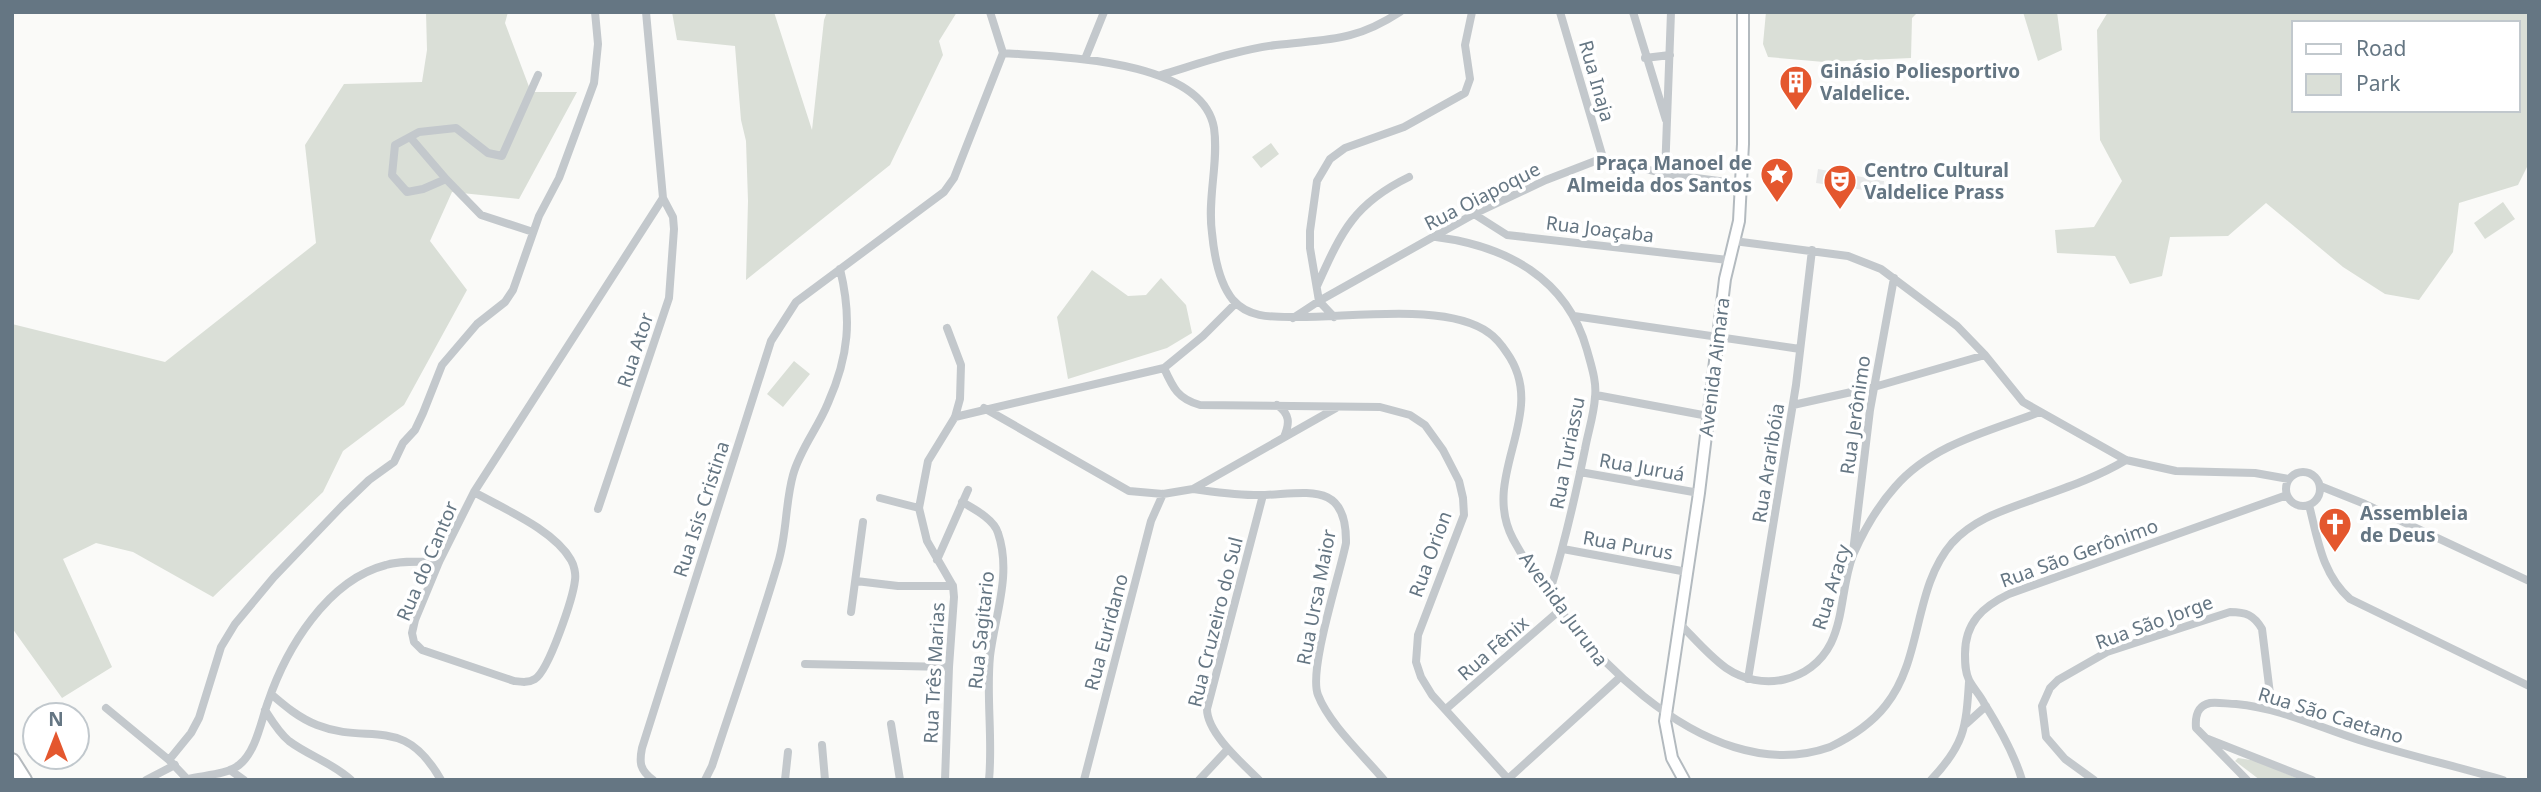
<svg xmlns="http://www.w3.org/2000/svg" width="2541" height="792" viewBox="0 0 2541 792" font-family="'Noto Sans',sans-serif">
<rect width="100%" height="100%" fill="#fafaf8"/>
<path fill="#e8e9e9" d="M 1818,169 L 1884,181 L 1883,193 L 1816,183 Z"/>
<path fill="#dadfd7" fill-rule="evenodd" d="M 426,12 L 508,12 L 505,23 L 531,92 L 577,92 L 519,199 L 452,192 L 430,241 L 467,290 L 404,405 L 343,451 L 323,492 L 213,597 L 133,552 L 96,543 L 63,559 L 112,667 L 62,698 L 12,628 L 12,324 L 165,362 L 316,243 L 305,145 L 344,84 L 422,82 L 427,50 Z
M 672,12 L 774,12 L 812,130 L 824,20 L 827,12 L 957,12 L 939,41 L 943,55 L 890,165 L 746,280 L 748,201 L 746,141 L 741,120 L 735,46 L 677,40 Z
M 1766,12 L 1918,12 L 1912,18 L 1911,58 L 1824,62 L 1768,57 L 1763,44 Z
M 2023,12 L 2057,12 L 2062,50 L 2038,61 Z
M 2108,12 L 2529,12 L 2529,163 L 2518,185 L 2459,203 L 2453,252 L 2419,300 L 2385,294 L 2343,267 L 2266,203 L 2228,236 L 2170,237 L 2162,276 L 2130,284 L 2115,256 L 2057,253 L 2055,230 L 2094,227 L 2122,181 L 2100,140 L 2097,30 ZM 2294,23 L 2518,23 L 2518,110 L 2294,110 Z
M 1271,143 L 1279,154 L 1261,168 L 1252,157 Z
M 2503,202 L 2515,219 L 2485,239 L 2474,223 Z
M 1092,270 L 1128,296 L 1146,295 L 1161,278 L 1186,305 L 1192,333 L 1167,348 L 1068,379 L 1057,317 Z
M 794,361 L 810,374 L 783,407 L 767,394 Z
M 2238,758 L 2257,761 L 2301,780 L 2260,780 L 2235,761 Z"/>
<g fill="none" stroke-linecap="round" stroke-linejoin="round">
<defs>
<path id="secondary" d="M 1684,780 L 1672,758 L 1665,721 L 1699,493 L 1725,279 L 1739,221 L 1743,144 L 1743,12"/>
<path id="highway" d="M 12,761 L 24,780"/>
</defs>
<use href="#secondary" stroke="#b3babf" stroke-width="14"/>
<use href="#highway" stroke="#b4b9bd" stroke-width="18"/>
<path stroke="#c3c8cc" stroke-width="8" d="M 1560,12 L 1603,158
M 1633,12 L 1666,120
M 1003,53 C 1056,57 1202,58 1214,128 C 1219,162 1207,198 1212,233 C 1214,254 1219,283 1233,300 C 1248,317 1269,317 1290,317 C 1343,319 1446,301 1489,333 C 1495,337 1503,347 1507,353 C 1550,414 1479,475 1513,539 C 1566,636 1703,792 1830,747 C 1851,737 1872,723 1886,705 C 1923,659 1913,588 1952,543 C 1973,520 2001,511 2029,501 C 2062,489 2096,478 2126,460
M 1645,58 L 1670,55
M 1085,59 L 1104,12
M 1161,75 C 1198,64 1237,50 1276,45 C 1328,39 1354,42 1400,12
M 410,137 L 446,179
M 1665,174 L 1671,12
M 1474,214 L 1507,235 L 1728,260
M 533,232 L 481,215 L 446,179 L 423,189 L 407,192 L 392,175 L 395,145 L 419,132 L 456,128 L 488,153 L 502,156 L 538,75
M 1436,237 C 1506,246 1567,278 1587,350 C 1591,365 1597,382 1595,397 C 1594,415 1588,432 1585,449 C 1575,498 1564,546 1549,594
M 1734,241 L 1848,256 L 1881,269 L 1957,326 L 1985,355 L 2023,402 L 2126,460 L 2176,471 L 2255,473 L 2289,479
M 1317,286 C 1341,233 1353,204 1409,177
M 1574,316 L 1800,349
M 1334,317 L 1319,301 L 1310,248 L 1310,231 L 1317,181 L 1330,159 L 1345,148 L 1404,127 L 1465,93 L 1470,79 L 1465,45 L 1472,12
M 1293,318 L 1319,301 L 1474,214 L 1546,180 L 1603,158 L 1665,174 L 1742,184
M 1164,368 C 1173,388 1178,399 1200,405 L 1380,407 L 1410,415 L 1425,425 L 1443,450 L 1459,481 L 1463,498 L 1464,515 L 1418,635 L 1416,662 L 1421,677 L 1432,695 L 1509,780
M 1596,395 L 1708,416
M 1277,405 C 1290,414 1290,423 1284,437
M 1793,405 L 1874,387 L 1985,355
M 984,408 L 1129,491 L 1163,494 L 1193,489 L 1336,408
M 955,417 L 1164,368 L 1203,336 L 1236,303
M2286 489a17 17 0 1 1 34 0a17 17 0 1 1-34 0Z
M 1580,472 L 1699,493
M 2320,486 L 2365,504 L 2529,581
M 1193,489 C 1216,492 1241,496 1265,495 C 1309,493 1347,482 1346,543 C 1340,574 1308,670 1318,695 C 1329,724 1364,756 1384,780
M 474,492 C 504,509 554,530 571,560 C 574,565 576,574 575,580 C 573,598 549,670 535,679 C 528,683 522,682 514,681 L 422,650 L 414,642 L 412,633 L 415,620 L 439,562 L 474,492 L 663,198
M 880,498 L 919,508
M 962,502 C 974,509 994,519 998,533 C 1012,574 995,615 990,656 C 986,697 993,739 989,780
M 2309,505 C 2318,540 2322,574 2350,599 L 2529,686
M 598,509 L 669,298 L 674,229 L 673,217 L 663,198 L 646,12
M 1563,549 L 1687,572
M 1853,552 L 1870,410 L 1894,278
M 937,560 L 968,490
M 856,581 L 898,586 L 953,586
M 851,612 L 863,522
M 1680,624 C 1694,638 1709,656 1726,668 C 1761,692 1811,683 1831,643 C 1844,616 1842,583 1853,555 C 1863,532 1878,506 1895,487 C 1932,444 1990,431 2040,412
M 805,664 L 949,667
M 1748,679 L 1796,385 L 1812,250
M 271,694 C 285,706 299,718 317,725 C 370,746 403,713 441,780
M 106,708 L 169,760 L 188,780
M 1446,709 L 1560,610
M 265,710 C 272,721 279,733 289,741 C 309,756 333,763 351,780
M 891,724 L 900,780
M 1966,724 L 1986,706
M 2208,739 L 2312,780
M 822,745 L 825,780
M 169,760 L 191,733 L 199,718 L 221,647 L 235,624 L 274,577 L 342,506 L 369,480 L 394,462 L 403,443 L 415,430 L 423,413 L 442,365 L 477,324 L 505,302 L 513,290 L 539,216 L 559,178 L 594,83 L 598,44 L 595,12
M 230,770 L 244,780
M 188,779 C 204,775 226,775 239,765 C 256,752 261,721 268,702 C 286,649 327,580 386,565 C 403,560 422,562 439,562
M 1508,779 L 1617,680
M 146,780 L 175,765
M 653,780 C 640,770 639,763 642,748 L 771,341 L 796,302 L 944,192 L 954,178 L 1003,53 L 990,12
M 705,780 L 712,766 C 734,698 758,631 778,563 C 787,534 785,504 793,475 C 800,449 818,428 828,403 C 849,356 852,318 840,269
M 785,780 L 788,752
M 945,780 L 949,667 L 954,597 L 953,586 L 927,541 L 919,508 L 928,461 L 955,417 L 960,399 L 961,365 L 947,328
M 1084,780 L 1151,521 L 1163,494
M 1199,780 L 1228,749
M 1259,780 C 1242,763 1207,733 1207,709 L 1263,495
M 1931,780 C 1964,745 1966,729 1969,682
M 2022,780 C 2014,753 1999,727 1984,703 C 1980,695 1973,688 1969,680 C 1965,672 1965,663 1965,654 C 1965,623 1982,607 2009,594 L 2287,495
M 2094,780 L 2065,759 L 2046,737 L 2042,706 L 2050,688 L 2058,680 L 2107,652 L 2230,612 C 2246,612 2254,615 2262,629 L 2272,710
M 2247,780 L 2196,728 C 2195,716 2197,706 2210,703 C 2218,702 2228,704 2236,704 C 2280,708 2318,727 2359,740 C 2406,755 2455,766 2503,780"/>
<use href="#secondary" stroke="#fff" stroke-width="10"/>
<use href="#highway" stroke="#fff" stroke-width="14"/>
</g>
<defs>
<symbol id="building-pin" viewBox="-11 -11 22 30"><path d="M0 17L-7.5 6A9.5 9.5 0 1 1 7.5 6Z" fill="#e4572e" stroke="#fff"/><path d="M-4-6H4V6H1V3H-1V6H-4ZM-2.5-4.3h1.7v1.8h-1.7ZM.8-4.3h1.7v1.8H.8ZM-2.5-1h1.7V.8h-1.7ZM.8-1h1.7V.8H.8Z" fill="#fff"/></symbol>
<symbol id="sight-pin" viewBox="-11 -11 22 30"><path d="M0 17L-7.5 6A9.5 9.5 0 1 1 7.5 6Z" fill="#e4572e" stroke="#fff"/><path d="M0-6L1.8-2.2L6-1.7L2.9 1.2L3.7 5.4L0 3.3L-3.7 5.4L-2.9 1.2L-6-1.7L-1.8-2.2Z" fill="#fff"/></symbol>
<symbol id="theatre-pin" viewBox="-11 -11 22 30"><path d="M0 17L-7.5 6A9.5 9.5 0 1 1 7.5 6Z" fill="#e4572e" stroke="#fff"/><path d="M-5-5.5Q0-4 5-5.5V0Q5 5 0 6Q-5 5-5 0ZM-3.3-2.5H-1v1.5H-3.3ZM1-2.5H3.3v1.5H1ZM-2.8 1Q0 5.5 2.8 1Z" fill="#fff"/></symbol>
<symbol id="church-pin" viewBox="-11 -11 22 30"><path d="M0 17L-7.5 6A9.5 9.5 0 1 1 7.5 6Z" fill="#e4572e" stroke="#fff"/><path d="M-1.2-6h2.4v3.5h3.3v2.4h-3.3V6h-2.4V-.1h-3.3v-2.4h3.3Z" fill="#fff"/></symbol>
</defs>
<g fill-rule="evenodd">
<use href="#building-pin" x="1777" y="63" width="38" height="52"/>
<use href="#sight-pin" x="1758" y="155" width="38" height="52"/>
<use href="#theatre-pin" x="1821" y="162" width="38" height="52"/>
<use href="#church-pin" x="2316" y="505" width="38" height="52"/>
</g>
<g text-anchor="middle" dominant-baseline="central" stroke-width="7" stroke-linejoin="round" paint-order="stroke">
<g font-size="19" font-weight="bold" fill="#657683" stroke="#fff" text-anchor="start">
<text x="1820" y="71">Ginásio Poliesportivo<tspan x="1820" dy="22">Valdelice.</tspan></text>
<text x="1752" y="163" text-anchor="end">Praça Manoel de<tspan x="1752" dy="22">Almeida dos Santos</tspan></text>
<text x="1864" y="170">Centro Cultural<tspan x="1864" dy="22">Valdelice Prass</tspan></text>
<text x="2360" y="513">Assembleia<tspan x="2360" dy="22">de Deus</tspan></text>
</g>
<g font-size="19" fill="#657683" stroke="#fff">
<text transform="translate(1597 81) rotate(74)">Rua Inaja</text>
<text transform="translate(1482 196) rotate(-27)">Rua Oiapoque</text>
<text transform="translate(1600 229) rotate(7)">Rua Joaçaba</text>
<text transform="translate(635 350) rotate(-72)">Rua Ator</text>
<text transform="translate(1714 367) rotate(-83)">Avenida Aimara</text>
<text transform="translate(1855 415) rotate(-82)">Rua Jerônimo</text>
<text transform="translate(1567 453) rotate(-79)">Rua Turiassu</text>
<text transform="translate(1768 463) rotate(-81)">Rua Araribóia</text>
<text transform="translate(1642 467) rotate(10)">Rua Juruá</text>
<text transform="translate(701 509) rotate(-72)">Rua Isis Cristina</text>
<text transform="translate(1628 545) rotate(10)">Rua Purus</text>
<text transform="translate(2079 553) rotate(-20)">Rua São Gerônimo</text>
<text transform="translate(1430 554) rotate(-70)">Rua Orion</text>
<text transform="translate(427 561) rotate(-67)">Rua do Cantor</text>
<text transform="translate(1831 587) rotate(-73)">Rua Aracy</text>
<text transform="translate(1316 597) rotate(-79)">Rua Ursa Maior</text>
<text transform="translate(1564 609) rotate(54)">Avenida Juruna</text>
<text transform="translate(1215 622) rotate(-76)">Rua Cruzeiro do Sul</text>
<text transform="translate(2154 622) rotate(-20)">Rua São Jorge</text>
<text transform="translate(981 630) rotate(-84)">Rua Sagitario</text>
<text transform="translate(1106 632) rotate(-75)">Rua Euridano</text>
<text transform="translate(1493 648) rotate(-41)">Rua Fênix</text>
<text transform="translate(934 673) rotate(-87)">Rua Três Marias</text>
<text transform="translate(2331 715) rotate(17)">Rua São Caetano</text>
</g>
</g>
<rect width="2541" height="792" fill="none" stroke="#657683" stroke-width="28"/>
<rect x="2292" y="21" width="228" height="91" fill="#ffffff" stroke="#c1c8cd" stroke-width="2"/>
<rect x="2306" y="44" width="35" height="10" fill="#ffffff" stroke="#c1c8cd" stroke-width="2"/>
<text x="2356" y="56" font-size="21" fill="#657683">Road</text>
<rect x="2306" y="74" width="35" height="21" fill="#dadfd7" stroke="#c1c8cd" stroke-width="2"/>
<text x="2356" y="91" font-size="21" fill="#657683">Park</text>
<g transform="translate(56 736)"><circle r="33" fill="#ffffff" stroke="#c1c8cd" stroke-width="2"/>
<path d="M0-5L12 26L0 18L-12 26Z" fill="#e4572e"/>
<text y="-10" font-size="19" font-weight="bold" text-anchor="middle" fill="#657683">N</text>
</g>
</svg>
